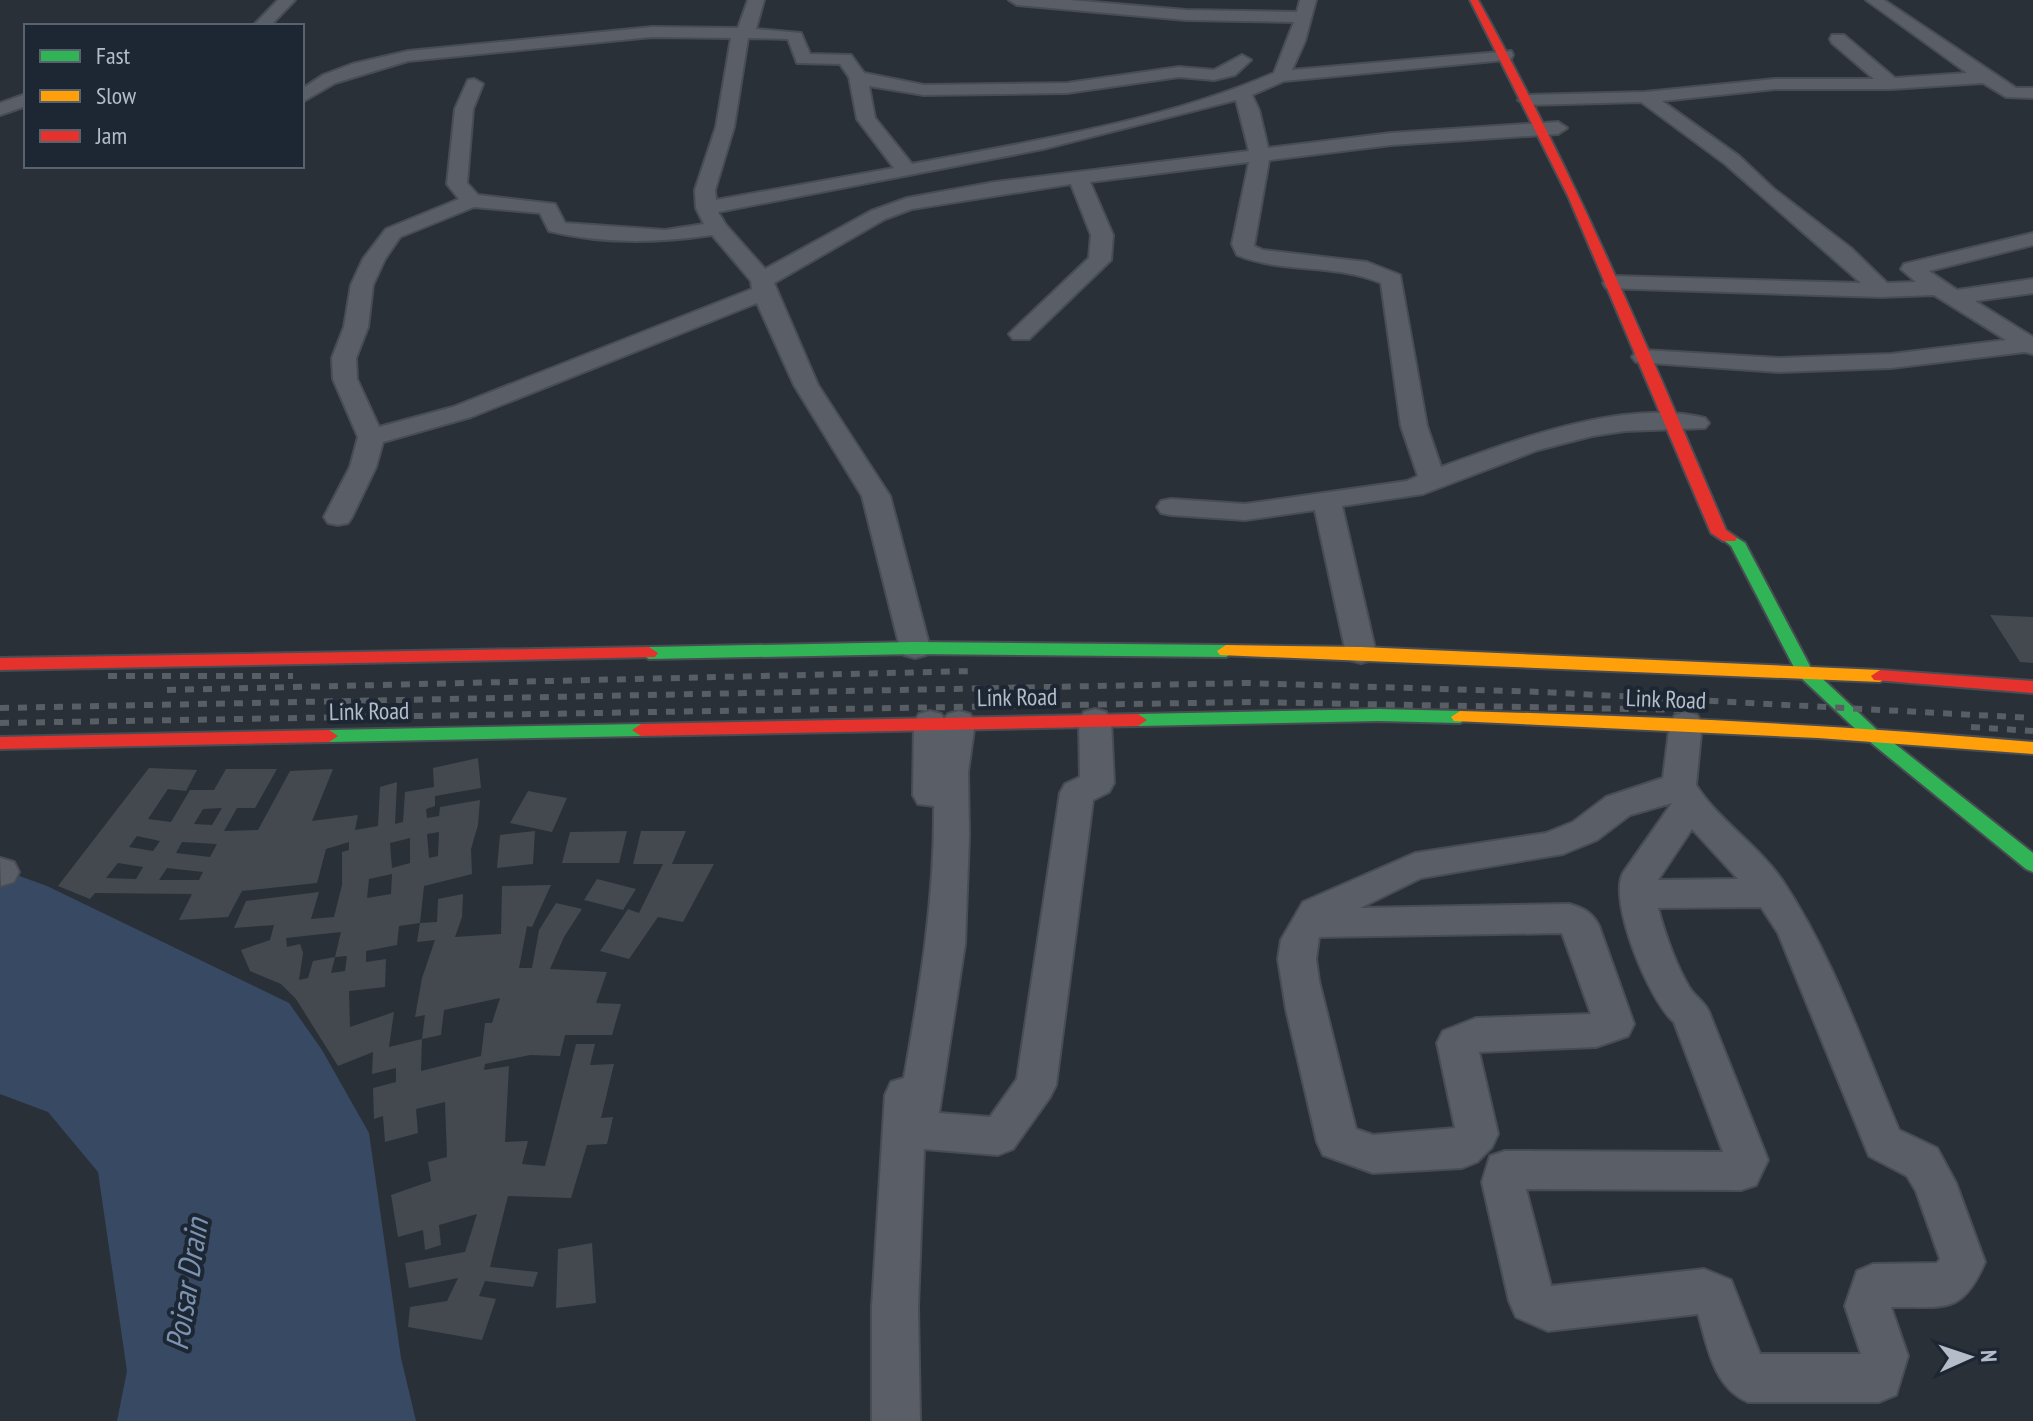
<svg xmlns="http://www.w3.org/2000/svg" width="2033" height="1421" viewBox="0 0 2033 1421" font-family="'PT Sans Narrow',sans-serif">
<rect width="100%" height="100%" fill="#2a3038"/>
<path fill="#384963" d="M 0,869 L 47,886 L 289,1003 L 322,1050 L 369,1133 L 401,1358 L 416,1421 L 117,1421 L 127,1371 L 98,1172 L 48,1112 L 0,1094 Z"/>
<path fill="#444950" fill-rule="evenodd" d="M 1990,615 L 2033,617 L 2033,663 L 2020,662 Z
M 478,758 L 481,788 L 435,796 L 435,806 L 426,809 L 427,818 L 439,816 L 440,807 L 480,800 L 478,825 L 471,849 L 472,874 L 424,886 L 420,923 L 437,922 L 438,899 L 463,894 L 462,917 L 455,937 L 501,934 L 502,886 L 551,885 L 532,927 L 527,926 L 519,968 L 532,968 L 539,930 L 556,903 L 582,909 L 564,937 L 550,969 L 607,972 L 596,1003 L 621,1004 L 612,1035 L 565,1035 L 560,1056 L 530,1055 L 485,1064 L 484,1070 L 509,1066 L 505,1142 L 528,1141 L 522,1164 L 545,1166 L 576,1044 L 595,1044 L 590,1065 L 614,1064 L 601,1118 L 613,1117 L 607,1144 L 587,1145 L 571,1198 L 508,1196 L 490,1267 L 538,1272 L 533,1287 L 485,1281 L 479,1296 L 496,1299 L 482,1340 L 408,1327 L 410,1307 L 447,1301 L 458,1278 L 409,1288 L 405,1263 L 465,1252 L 477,1214 L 439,1225 L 441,1245 L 425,1250 L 423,1230 L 398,1237 L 391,1195 L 431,1181 L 428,1162 L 447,1157 L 445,1102 L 416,1109 L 418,1133 L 385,1142 L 383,1116 L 374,1119 L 373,1088 L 396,1082 L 396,1068 L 372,1074 L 373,1052 L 338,1066 L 296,999 L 281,984 L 250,971 L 241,950 L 270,940 L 274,925 L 234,928 L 246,901 L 319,892 L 311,919 L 334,917 L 342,885 L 342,852 L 349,850 L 349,842 L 326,849 L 317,883 L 242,891 L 228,917 L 179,920 L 192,894 L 95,893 L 90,899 L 58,886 L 149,768 L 197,770 L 186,791 L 168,789 L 148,819 L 171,822 L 190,790 L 214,790 L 226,769 L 277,769 L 255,808 L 237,808 L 224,831 L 258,830 L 290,771 L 333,769 L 312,821 L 358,815 L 355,830 L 378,826 L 380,787 L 397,782 L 395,824 L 403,822 L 405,792 L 434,787 L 433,768 ZM 222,808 L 212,825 L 194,824 L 203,809 ZM 439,832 L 438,856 L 429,858 L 427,834 ZM 137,836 L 160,841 L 153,851 L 129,847 ZM 410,838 L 410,863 L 392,868 L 390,843 ZM 182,842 L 217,844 L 210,857 L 176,853 ZM 118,863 L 143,867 L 136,879 L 106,878 ZM 167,868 L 203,872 L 199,880 L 159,880 ZM 392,874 L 391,894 L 367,898 L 369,879 ZM 420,923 L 417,942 L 435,940 L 422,978 L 415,1017 L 425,1015 L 422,1039 L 441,1035 L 444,1010 L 500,998 L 492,1023 L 485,1023 L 481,1056 L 421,1071 L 422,1039 L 389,1047 L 394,1012 L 350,1027 L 349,991 L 385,987 L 386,959 L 366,962 L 366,951 L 397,945 L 399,926 ZM 341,932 L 335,957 L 347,956 L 345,971 L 331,973 L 335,957 L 313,961 L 308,978 L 299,980 L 303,953 L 300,944 L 287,947 L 286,938 Z
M 528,791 L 567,798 L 552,832 L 510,823 Z
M 535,831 L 533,864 L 497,868 L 500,835 Z
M 627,831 L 619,863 L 562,863 L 570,832 Z
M 641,831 L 686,831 L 672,864 L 714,864 L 683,922 L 658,917 L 629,959 L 600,951 L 628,909 L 639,913 L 663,864 L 633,864 Z
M 597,879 L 636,889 L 623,910 L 584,900 Z
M 592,1243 L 596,1303 L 556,1308 L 558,1249 Z"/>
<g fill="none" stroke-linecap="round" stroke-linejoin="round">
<defs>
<path id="street" d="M 278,0 L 295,0 L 270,26 L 253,26 Z
M 748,0 L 764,0 L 756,29 L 801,33 L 810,54 L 851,55 L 864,73 L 924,85 L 1067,83 L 1179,67 L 1214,70 L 1242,55 L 1251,60 L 1235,75 L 1214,80 L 1179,77 L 1067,93 L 924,95 L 869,86 L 875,118 L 912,164 C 1032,141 1161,122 1274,73 L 1294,22 L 1186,20 L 1017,5 L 1009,0 L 1070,0 L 1186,10 L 1297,12 L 1300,0 L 1316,0 L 1305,41 L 1292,70 L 1511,51 L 1513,55 L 1511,59 L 1505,60 L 1284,81 L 1252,95 L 1259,110 L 1268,148 L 1391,133 L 1558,122 L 1567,128 L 1558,134 L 1391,145 L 1269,160 L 1254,246 L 1263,250 L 1367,262 L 1400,275 L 1427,426 L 1441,467 C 1516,440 1625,398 1705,418 L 1709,423 L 1705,428 L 1625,431 L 1592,436 L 1538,450 L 1423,494 L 1342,506 L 1376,653 L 1372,660 L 1361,663 L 1350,660 L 1346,653 L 1315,510 L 1245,520 L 1171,515 L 1161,513 L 1157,507 L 1161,501 L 1171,499 L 1245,504 L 1407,481 L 1418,476 L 1401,426 L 1381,283 C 1336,263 1283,274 1237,255 L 1232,244 L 1249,162 L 1090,182 L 1113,235 L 1111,260 L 1029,339 L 1013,339 L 1009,334 L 1089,258 L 1091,235 L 1071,184 L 912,209 L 885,219 L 774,283 L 818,385 L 890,496 L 930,648 L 926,655 L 915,658 L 904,655 L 900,648 L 862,496 L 794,385 L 757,303 L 471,417 L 383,442 L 376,467 L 352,517 L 348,523 L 338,525 L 328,523 L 324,517 L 350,467 L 358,437 L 333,379 L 332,358 L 344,327 L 351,285 L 363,259 L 386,229 L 459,199 L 447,184 L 455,109 L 468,80 L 474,79 L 483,84 L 473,109 L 467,183 L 478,195 L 555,204 L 565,223 L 665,230 L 704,224 L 696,208 L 695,190 L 716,127 L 731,38 L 652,37 L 408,61 L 335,83 L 302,102 L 302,89 L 323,75 L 352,64 L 408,51 L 652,27 L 738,28 ZM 748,38 L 788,39 L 797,63 L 840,64 L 849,77 L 857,119 L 894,168 L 716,200 L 715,190 L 734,127 ZM 1236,100 L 1249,151 L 995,182 L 907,198 L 871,211 L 765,269 L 726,225 L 718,212 L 1043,149 ZM 474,207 L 540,213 L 549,231 C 601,244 659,243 712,235 L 751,281 L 752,289 L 453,407 L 379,427 L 357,379 L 356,358 L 368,327 L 373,285 L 385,259 L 400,237 Z
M 1866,0 L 1884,0 L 2016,88 L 2033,88 L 2033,98 L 2006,97 L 1983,83 L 1891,89 L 1775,89 L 1662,101 L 1739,156 L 1774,189 L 1851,248 L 1887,283 L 1916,282 L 1901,269 L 1904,264 L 2033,233 L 2033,245 L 1929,271 L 1957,290 L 2033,279 L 2033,293 L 1975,301 L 2033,337 L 2033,354 L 2025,352 L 1891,368 L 1779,372 L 1636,362 L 1632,357 L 1636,352 L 1644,350 L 1779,358 L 1891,354 L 2006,340 L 1934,295 L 1881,297 L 1606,288 L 1603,283 L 1614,276 L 1861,283 L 1725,164 L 1641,102 L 1527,105 L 1518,100 L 1527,95 L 1645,92 L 1775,79 L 1874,79 L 1832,43 L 1830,39 L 1832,35 L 1844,35 L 1895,78 L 1967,73 Z
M 26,94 L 26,106 L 0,115 L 0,103 Z
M 1095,709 L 1106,712 L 1111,720 L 1114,783 L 1109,792 L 1093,800 L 1056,1085 L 1050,1097 L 1013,1149 L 998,1155 L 924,1149 L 918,1307 L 920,1421 L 872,1421 L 872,1307 L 885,1095 L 891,1082 L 904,1078 C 920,987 935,898 934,806 L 918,804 L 913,795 L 914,722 L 919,714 L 930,711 L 941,714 L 944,719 L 948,714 L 959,711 L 970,714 L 975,722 L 968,772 L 969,835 L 965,944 L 939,1113 L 990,1117 L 1017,1079 L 1060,793 L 1065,784 L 1080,777 L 1079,720 L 1084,712 Z
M 1686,712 L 1697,715 L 1702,723 L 1696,785 C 1719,821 1758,845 1782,880 C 1833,956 1863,1046 1899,1130 L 1937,1148 L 1956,1183 L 1985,1262 C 1962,1316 1944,1306 1891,1307 L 1908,1356 L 1896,1395 L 1879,1402 L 1748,1402 C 1713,1387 1708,1347 1698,1314 L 1548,1331 L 1516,1317 L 1509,1301 L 1482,1182 L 1490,1156 L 1505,1151 L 1723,1152 L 1674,1022 C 1650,1002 1608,902 1623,873 L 1672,803 L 1630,815 L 1597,840 L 1563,854 L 1421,878 L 1360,908 L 1569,904 C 1583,908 1592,912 1599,926 L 1634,1024 L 1628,1036 L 1596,1047 L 1479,1052 L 1498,1134 L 1492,1147 L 1477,1162 L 1462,1168 L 1373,1173 L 1323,1155 L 1317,1142 L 1286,1009 L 1278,959 L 1281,940 L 1303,902 L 1415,853 L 1546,833 L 1573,822 L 1606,797 L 1663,778 L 1670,723 L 1675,715 ZM 1692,829 L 1738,879 L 1658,880 ZM 1761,907 L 1778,933 L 1869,1156 L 1907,1176 L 1916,1191 L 1940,1259 L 1937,1263 L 1873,1264 L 1857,1271 L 1845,1306 L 1861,1354 L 1760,1354 L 1731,1280 L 1704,1269 L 1551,1286 L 1526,1189 L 1741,1190 L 1756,1185 L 1768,1160 L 1709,1012 C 1704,1001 1695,997 1689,987 C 1675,963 1665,934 1658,908 ZM 1562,933 L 1591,1014 L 1476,1018 L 1443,1031 L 1437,1043 L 1455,1128 L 1373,1135 L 1356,1129 L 1319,981 L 1316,959 L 1319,937 Z
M 0,858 L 14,862 L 19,872 L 14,882 L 1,886 Z"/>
<path id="fast" d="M 1729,533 L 1745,543 L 1811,668 L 1876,729 L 2033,853 L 2033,872 L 2026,869 L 1864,737 L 1798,675 L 1731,546 L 1721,538 Z
M 915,642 L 1226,645 L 1235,651 L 1226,657 L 915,654 L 649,659 L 640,653 L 649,647 Z
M 1378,709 L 1460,711 L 1469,717 L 1460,723 L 1378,721 L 1138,726 L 1129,720 L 1138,714 Z
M 641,724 L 650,730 L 641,736 L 329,742 L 320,736 L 329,730 Z"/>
<path id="slow" d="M 1226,645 L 1361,647 L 1880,670 L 1889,676 L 1880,682 L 1220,655 L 1217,651 Z
M 1460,711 C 1651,716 1842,725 2033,742 L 2033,754 L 1818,738 L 1454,721 L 1451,717 Z"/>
<path id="jam" d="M 1470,0 L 1478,0 C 1573,171 1649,350 1726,530 L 1737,538 L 1735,541 L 1723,541 L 1711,533 L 1568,196 Z
M 649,647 L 658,653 L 655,657 L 0,670 L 0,658 Z
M 1880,670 L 2033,681 L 2033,693 L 1874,680 L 1871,676 Z
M 1138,714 L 1147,720 L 1138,726 L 641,736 L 632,730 L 641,724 Z
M 329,730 L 338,736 L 329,742 L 0,749 L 0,737 Z"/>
</defs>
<use href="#street" stroke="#484c53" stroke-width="4"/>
<use href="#fast" stroke="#484c53" stroke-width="4"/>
<use href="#slow" stroke="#484c53" stroke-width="4"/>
<use href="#jam" stroke="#484c53" stroke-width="4"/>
<use href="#street" fill="#5a5e66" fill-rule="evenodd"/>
<use href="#fast" fill="#30b455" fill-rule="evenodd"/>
<use href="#slow" fill="#ff9f0a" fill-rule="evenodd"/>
<use href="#jam" fill="#e5322d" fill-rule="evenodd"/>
<path stroke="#595d64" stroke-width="6" stroke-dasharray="9 9" stroke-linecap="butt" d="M 108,676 L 293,676
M 167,690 L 974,671
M 0,708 L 1247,683 L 1542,692 L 2033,718
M 0,723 L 1251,702 L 1688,710
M 1971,727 L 2033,731"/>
</g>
<g text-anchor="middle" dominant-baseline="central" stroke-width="8" stroke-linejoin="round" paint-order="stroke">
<g font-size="24" fill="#b4bcc9" stroke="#1d2633">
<text transform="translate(1017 697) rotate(-1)">Link Road</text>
<text transform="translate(1666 699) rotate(2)">Link Road</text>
<text transform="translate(369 711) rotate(-1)">Link Road</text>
</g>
<g font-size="32" font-style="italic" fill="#7c92b1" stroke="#1d2633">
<text transform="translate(186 1284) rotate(-81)">Poisar Drain</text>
</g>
</g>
<rect x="24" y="24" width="280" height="144" fill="#1d2633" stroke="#59626f" stroke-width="2"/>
<rect x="40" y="50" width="40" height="12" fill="#30b455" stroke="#59626f" stroke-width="2"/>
<text x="96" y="64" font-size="24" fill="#b4bcc9">Fast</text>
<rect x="40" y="90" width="40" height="12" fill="#ff9f0a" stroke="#59626f" stroke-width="2"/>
<text x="96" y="104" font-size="24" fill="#b4bcc9">Slow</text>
<rect x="40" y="130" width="40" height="12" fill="#e5322d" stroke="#59626f" stroke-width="2"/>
<text x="96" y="144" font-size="24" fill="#b4bcc9">Jam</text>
<g transform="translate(1969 1357) rotate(87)" stroke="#1d2633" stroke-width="6" paint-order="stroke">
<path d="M0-6L14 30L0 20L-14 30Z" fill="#b4bcc9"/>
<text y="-12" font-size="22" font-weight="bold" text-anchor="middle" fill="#b4bcc9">N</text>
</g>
</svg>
